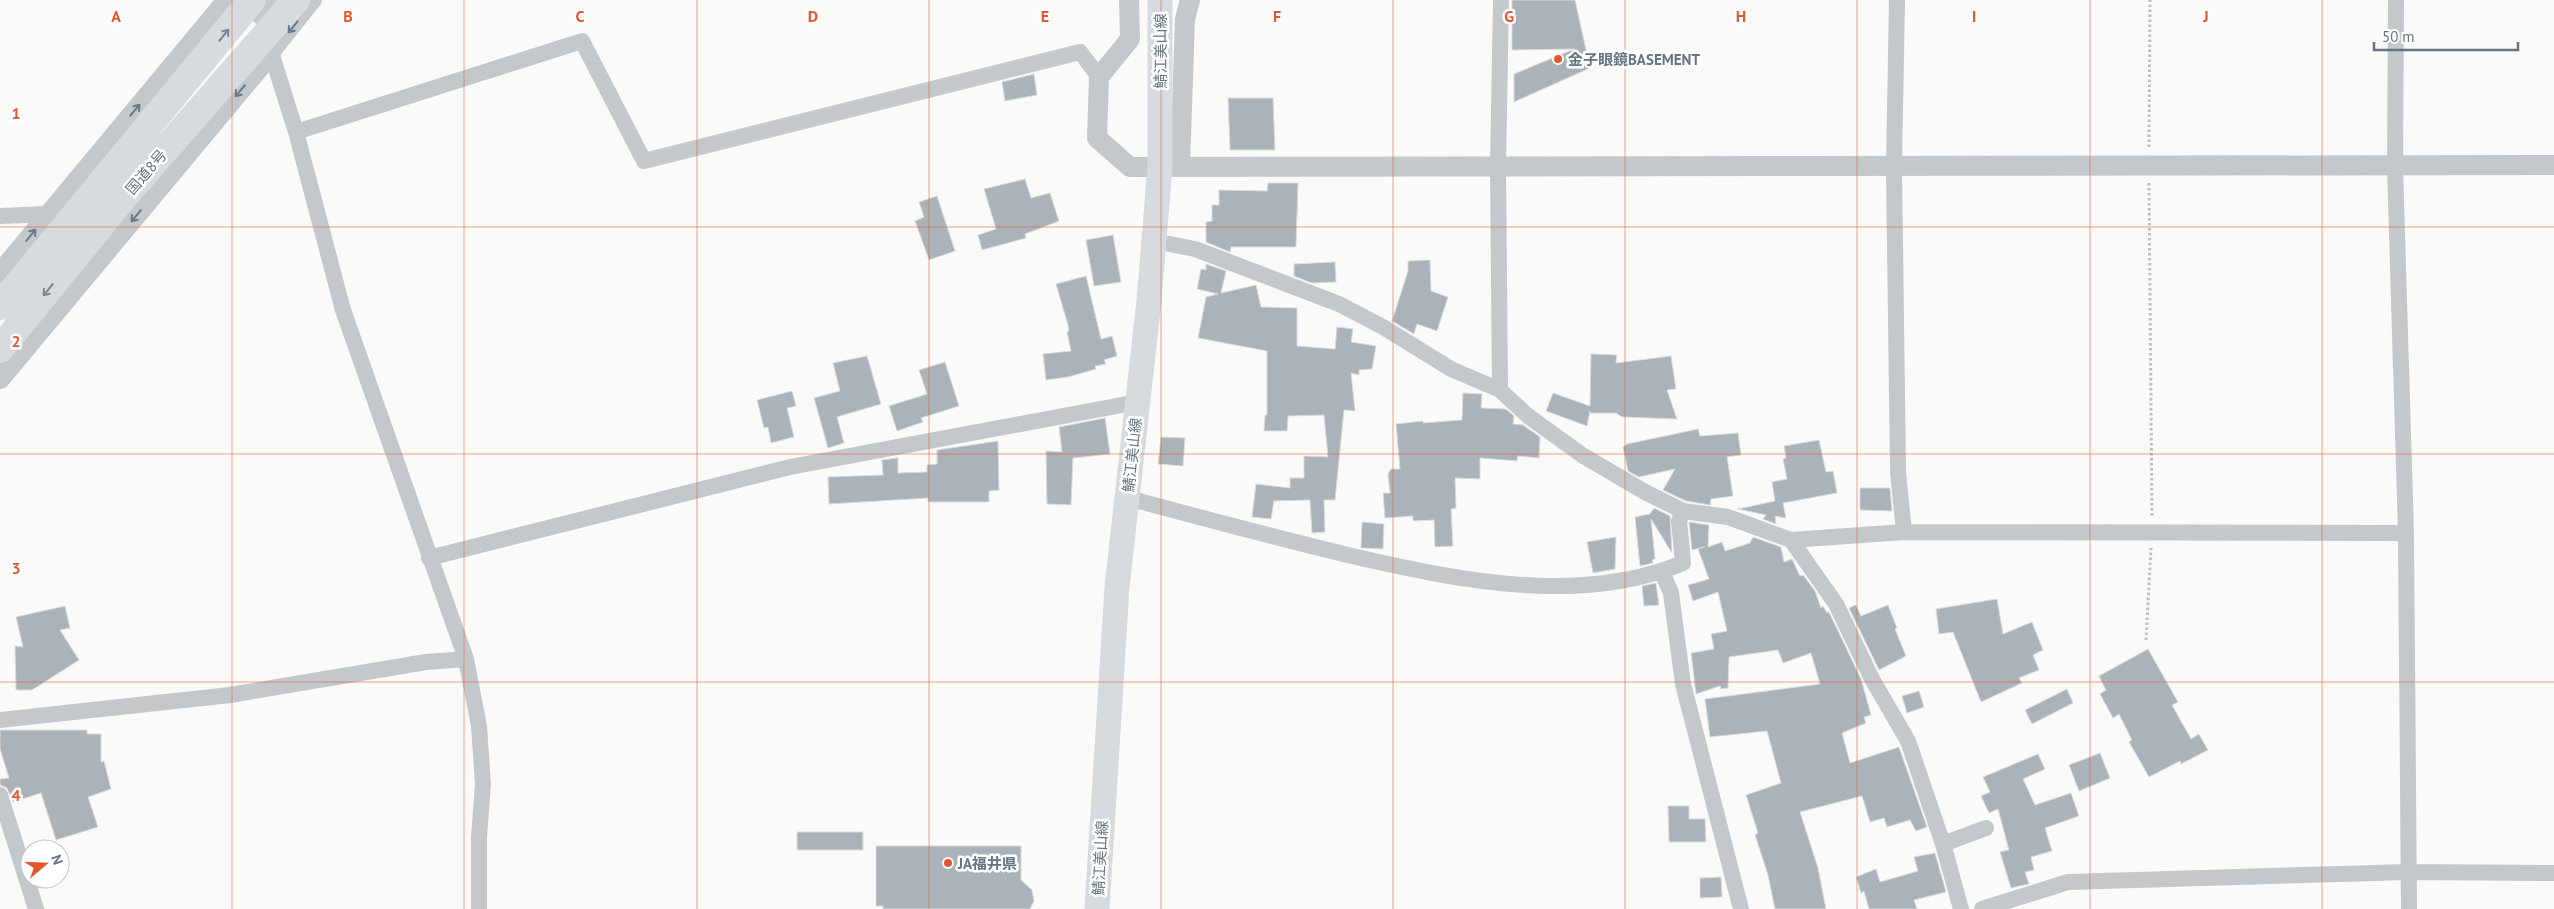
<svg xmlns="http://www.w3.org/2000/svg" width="2554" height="909" viewBox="0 0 2554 909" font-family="'PT Sans','Noto Sans JP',sans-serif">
<rect width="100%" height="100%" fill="#fafaf8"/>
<path fill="#aab3b9" stroke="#dcdcda" d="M 1512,0 L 1575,0 L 1590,68 L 1514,102 L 1514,74 L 1574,49 L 1512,50 Z
M 1034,74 L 1037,95 L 1005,101 L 1002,82 Z
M 1228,98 L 1273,98 L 1275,150 L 1230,150 Z
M 1025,179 L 1031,198 L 1050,193 L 1059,221 L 1025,234 L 1026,238 L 982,250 L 978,235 L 996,229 L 984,189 Z
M 1268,183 L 1298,183 L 1296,247 L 1231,247 L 1230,252 L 1206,242 L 1206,222 L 1212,221 L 1212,205 L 1219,205 L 1219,190 L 1267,191 Z
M 937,196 L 955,251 L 929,260 L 915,221 L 924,217 L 919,202 Z
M 1113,235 L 1121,282 L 1094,286 L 1086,240 Z
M 1430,260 L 1431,291 L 1448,297 L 1437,331 L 1417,324 L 1414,334 L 1392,321 L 1408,271 L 1408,261 Z
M 1335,262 L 1336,282 L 1312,283 L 1294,276 L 1294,264 Z
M 1206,264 L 1226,271 L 1221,293 L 1256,285 L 1261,307 L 1297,308 L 1297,346 L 1335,349 L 1337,327 L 1353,329 L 1351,342 L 1376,346 L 1372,369 L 1359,370 L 1359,375 L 1351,373 L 1355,411 L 1344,410 L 1335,500 L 1324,500 L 1325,532 L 1312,533 L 1310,500 L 1274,501 L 1271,519 L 1252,517 L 1256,484 L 1290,488 L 1290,478 L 1304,478 L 1304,456 L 1328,457 L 1324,415 L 1288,416 L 1287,431 L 1264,431 L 1265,415 L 1267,415 L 1267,351 L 1198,338 L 1206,297 L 1218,294 L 1197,289 L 1201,269 L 1206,270 Z
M 1086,276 L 1101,339 L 1112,336 L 1117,356 L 1104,360 L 1106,364 L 1095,366 L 1096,369 L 1068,377 L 1046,380 L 1043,354 L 1071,351 L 1067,332 L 1069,331 L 1068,325 L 1056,284 Z
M 1591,354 L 1617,355 L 1616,363 L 1671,356 L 1676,389 L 1667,390 L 1677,419 L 1622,417 L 1616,413 L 1590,413 L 1590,411 L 1587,426 L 1546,411 L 1553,393 L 1590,406 Z
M 867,356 L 881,404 L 837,417 L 844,443 L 828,448 L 814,398 L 840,391 L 833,363 Z
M 945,362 L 959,406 L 921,418 L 923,422 L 897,431 L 889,406 L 927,394 L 919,370 Z
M 792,391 L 796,406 L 787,408 L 794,437 L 771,443 L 768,427 L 764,428 L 757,400 Z
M 1463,393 L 1482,394 L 1481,408 L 1506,409 L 1514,416 L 1513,424 L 1523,425 L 1540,437 L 1539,458 L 1518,456 L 1517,461 L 1480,458 L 1480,479 L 1455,478 L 1456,508 L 1451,509 L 1453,546 L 1435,547 L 1434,520 L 1413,521 L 1413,516 L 1385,518 L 1383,493 L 1390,493 L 1388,474 L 1391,469 L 1400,469 L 1396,424 L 1423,421 L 1423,423 L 1462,420 Z
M 1105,418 L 1110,454 L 1073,458 L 1071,505 L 1047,504 L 1046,451 L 1062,452 L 1059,427 Z
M 1698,429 L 1700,436 L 1738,433 L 1741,455 L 1727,457 L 1733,496 L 1711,499 L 1710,505 L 1686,501 L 1663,490 L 1675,469 L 1639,477 L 1628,471 L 1623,447 L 1627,444 Z
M 1161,437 L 1185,438 L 1183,466 L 1158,464 Z
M 1819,440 L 1826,472 L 1833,471 L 1837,493 L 1783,503 L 1786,518 L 1775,516 L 1776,524 L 1763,519 L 1766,515 L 1738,509 L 1775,501 L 1772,482 L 1787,479 L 1783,459 L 1786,458 L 1784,446 Z
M 998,441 L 999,490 L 989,491 L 989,502 L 928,502 L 928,498 L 829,504 L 828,477 L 883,475 L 882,460 L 898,458 L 898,473 L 927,472 L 927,465 L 937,464 L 937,450 Z
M 1860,488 L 1890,488 L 1892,511 L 1860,510 Z
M 1654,508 L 1670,516 L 1672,553 L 1651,519 L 1655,559 L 1652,560 L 1653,563 L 1640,566 L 1635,517 L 1650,514 Z
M 1362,522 L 1384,524 L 1383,549 L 1361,548 Z
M 1689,522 L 1709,525 L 1708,547 L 1722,542 L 1725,551 L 1750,543 L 1753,537 L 1781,547 L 1784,562 L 1792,559 L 1800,576 L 1803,575 L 1815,591 L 1821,608 L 1823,606 L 1827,613 L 1829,612 L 1861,679 L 1871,715 L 1864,717 L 1866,723 L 1842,733 L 1850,763 L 1899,747 L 1927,827 L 1916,831 L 1910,820 L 1887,827 L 1884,818 L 1870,822 L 1862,796 L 1800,812 L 1818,868 L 1826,909 L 1775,909 L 1768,875 L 1755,835 L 1758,833 L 1746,795 L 1781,783 L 1767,731 L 1710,737 L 1705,699 L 1820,684 L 1811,653 L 1783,663 L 1778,650 L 1729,657 L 1728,688 L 1721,689 L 1720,686 L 1696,694 L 1691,653 L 1714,649 L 1711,634 L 1727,631 L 1718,592 L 1693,601 L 1688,585 L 1709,579 L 1698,549 L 1705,547 L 1692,550 Z
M 1616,537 L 1615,569 L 1593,573 L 1587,542 Z
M 1656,583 L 1659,605 L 1644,606 L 1642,586 Z
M 1997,599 L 2003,634 L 2032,622 L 2043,650 L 2033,655 L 2039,670 L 2019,678 L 2022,683 L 1981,702 L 1953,632 L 1939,634 L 1936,609 Z
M 1856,605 L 1861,616 L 1888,605 L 1897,628 L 1895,629 L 1906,656 L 1879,670 L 1849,608 Z
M 65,606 L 70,628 L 60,630 L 79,660 L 32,690 L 16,690 L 15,646 L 23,647 L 16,617 Z
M 2148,649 L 2178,702 L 2172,705 L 2191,739 L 2199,734 L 2208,750 L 2181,764 L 2180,761 L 2149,777 L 2129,742 L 2132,740 L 2119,714 L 2113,718 L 2100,694 L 2106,690 L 2099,676 Z
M 2067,689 L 2073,703 L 2032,724 L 2025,710 Z
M 1919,691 L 1924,707 L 1907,713 L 1902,696 Z
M 0,730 L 87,730 L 87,734 L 101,734 L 101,762 L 104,761 L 111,789 L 88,797 L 98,827 L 56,840 L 41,793 L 13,802 L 7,788 L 0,785 L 0,779 L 9,778 L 0,749 Z
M 2100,753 L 2110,778 L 2079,791 L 2069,765 Z
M 2038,754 L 2045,769 L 2023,779 L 2035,805 L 2071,793 L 2079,816 L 2045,828 L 2052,851 L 2031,857 L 2034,870 L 2025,872 L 2029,884 L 2011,888 L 2000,852 L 2009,850 L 1998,809 L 1989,813 L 1981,796 L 1990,792 L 1983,777 Z
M 1668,806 L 1689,806 L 1689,819 L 1705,819 L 1706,842 L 1669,842 Z
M 797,832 L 863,832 L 863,850 L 797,850 Z
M 876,846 L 1021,846 L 1021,880 L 1032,890 L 1034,901 L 1030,909 L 883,909 L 883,906 L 876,906 Z
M 1935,853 L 1946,892 L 1914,900 L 1917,909 L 1869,909 L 1864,891 L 1861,893 L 1856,877 L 1876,869 L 1880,882 L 1918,871 L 1914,857 Z
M 1721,877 L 1722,897 L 1700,898 L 1700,878 Z"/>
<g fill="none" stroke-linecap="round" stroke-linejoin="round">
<path stroke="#bbbfc2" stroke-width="3" stroke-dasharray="2.5 2.5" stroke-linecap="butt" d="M 2149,147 L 2150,0
M 2149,183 L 2152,517
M 2146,640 L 2151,548"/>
<path stroke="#c3c8cc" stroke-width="16" d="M 1897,0 L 1894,167 L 1898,472 L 1904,532
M 2396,0 L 2395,167 L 2406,533 L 2409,909
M 269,46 L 296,132 L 343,310 L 466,659 L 479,726 L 483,784 L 479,837 L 479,909
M 271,54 L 314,0
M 296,132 L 582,41 L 644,161 L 1080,52 L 1099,77
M 0,216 L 48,214
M 1154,241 L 1195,249 L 1339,304 L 1383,327 L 1451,369 L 1500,390 L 1528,416 L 1582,455 L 1645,492 L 1683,511 L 1728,517 L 1791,540 L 1904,532 L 2406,533
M 1500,390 L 1498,167 L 1501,0
M 1128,498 C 1202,518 1277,538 1352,556 C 1457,580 1580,606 1683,563 L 1679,521 L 1683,511
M 1791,540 L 1836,604 L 1872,679 L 1908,741 L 1943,844 L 1961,909
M 429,558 L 790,467 L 1138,402
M 1662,572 L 1671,593 L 1683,684 L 1741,909
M 0,720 L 230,695 L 426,662 L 466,659
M 0,795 L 36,909
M 1943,844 L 1986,828
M 1982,909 L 2068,882 L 2409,872 L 2554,873"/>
<path stroke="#c3c8cc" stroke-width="20" d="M 1129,0 L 1130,39 L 1099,77 L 1097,138 L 1130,167 L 2554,165
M 261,15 L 274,0
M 1180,166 L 1185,19 L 1190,0
M 0,273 L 227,0
M 0,379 L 271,54"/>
<path stroke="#d6dbdf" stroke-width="25" d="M 1097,909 L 1117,587 L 1149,301 L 1160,166 L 1160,0"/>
<path stroke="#d6dbdf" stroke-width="28" d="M 0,306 L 252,0
M 0,349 L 123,198 L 296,0"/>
</g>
<defs><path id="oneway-shaft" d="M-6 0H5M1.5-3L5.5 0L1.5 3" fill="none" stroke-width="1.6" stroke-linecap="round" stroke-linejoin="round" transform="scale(1.25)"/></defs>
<g stroke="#6a7a87">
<use href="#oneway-shaft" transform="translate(293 27) rotate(129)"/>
<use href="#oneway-shaft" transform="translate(240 91) rotate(130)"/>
<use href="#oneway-shaft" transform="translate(135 110) rotate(-50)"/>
<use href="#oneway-shaft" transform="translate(136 216) rotate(130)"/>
<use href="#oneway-shaft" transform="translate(31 235) rotate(-51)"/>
</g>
<g stroke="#768591">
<use href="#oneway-shaft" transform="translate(224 35) rotate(-51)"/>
<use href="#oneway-shaft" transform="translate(48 290) rotate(129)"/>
</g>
<path fill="none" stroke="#e4572e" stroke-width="1" stroke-opacity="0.55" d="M 232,0 L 232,909M 464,0 L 464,909M 697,0 L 697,909M 929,0 L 929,909M 1161,0 L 1161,909M 1393,0 L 1393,909M 1625,0 L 1625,909M 1857,0 L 1857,909M 2090,0 L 2090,909M 2322,0 L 2322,909M 0,227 L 2554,227M 0,454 L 2554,454M 0,682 L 2554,682"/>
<g fill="#e4572e" stroke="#fff" stroke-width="2">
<circle cx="1558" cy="59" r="5"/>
<circle cx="948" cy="863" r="5"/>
</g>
<g text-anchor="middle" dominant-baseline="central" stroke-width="5" stroke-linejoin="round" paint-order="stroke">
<g font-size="15" fill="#657683" stroke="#fff">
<text transform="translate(1160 51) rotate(-90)">鯖江美山線</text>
<text transform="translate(146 172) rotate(-49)">国道8号</text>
<text transform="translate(1132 455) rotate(-84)">鯖江美山線</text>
<text transform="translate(1100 858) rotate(-87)">鯖江美山線</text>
</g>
<g font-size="15" font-weight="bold" fill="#657683" stroke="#fff" text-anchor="start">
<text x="1568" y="59">金子眼鏡BASEMENT</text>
<text x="958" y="863">JA福井県</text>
</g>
</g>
<g font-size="16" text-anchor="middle" font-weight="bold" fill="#e4572e" stroke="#fff" stroke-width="5" stroke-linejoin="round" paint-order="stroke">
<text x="116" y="22">A</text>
<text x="348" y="22">B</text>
<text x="580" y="22">C</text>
<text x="813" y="22">D</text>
<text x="1045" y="22">E</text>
<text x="1277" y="22">F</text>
<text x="1509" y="22">G</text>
<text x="1741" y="22">H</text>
<text x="1974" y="22">I</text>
<text x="2206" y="22">J</text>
<text x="16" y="119">1</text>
<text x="16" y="347">2</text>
<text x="16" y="574">3</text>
<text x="16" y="801">4</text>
</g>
<g transform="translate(45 864) rotate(71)"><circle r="24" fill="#ffffff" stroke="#c1c8cd"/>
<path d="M0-4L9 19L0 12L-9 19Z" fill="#e4572e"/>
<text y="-8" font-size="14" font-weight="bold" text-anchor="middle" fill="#657683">N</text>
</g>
<path d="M2374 42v8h144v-8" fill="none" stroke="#657683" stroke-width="2.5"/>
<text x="2382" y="42" font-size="15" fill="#657683" stroke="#ffffff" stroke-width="4" paint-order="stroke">50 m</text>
</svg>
